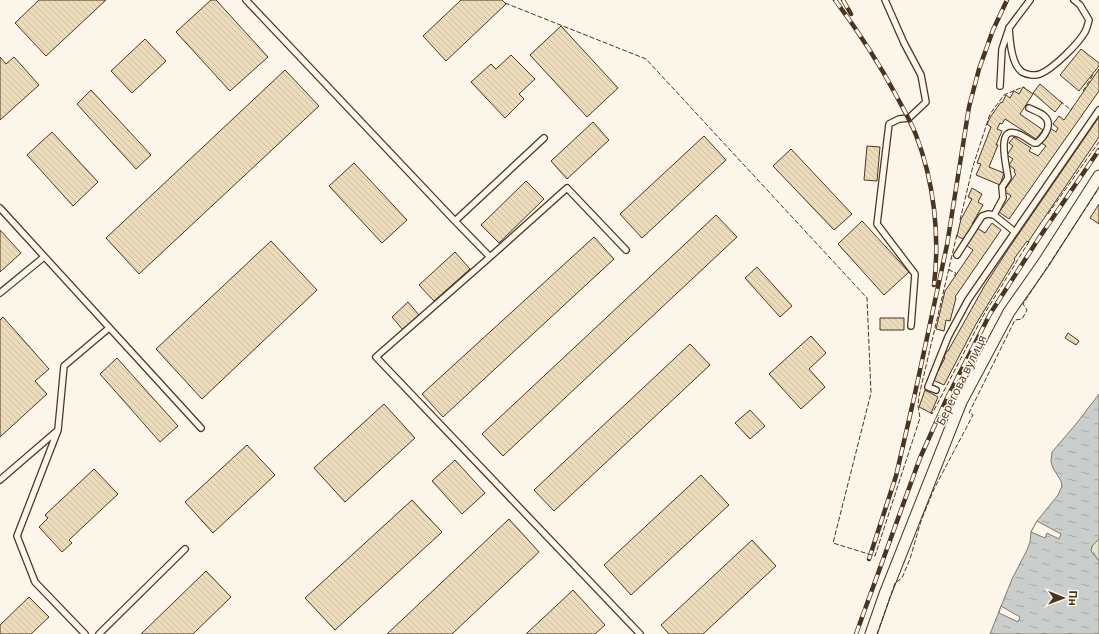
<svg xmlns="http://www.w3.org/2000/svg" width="1099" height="634" viewBox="0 0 1099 634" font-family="'Open Sans',sans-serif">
<defs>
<pattern id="forest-firs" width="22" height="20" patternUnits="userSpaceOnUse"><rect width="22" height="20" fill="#dce7d0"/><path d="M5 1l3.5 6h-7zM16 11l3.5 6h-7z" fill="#bec7b2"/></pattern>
<pattern id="water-ripples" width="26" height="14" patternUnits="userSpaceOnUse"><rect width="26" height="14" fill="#c9cecd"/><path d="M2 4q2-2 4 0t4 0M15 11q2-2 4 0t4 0" fill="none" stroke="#a5a8a6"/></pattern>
<pattern id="building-back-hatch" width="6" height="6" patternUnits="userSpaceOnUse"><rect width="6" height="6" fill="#ecdcbc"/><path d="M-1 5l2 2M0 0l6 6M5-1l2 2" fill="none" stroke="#ccbda1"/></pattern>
</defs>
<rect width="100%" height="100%" fill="#fbf6e9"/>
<path fill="url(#forest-firs)" stroke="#887966" d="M 1099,539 L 1099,561 L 1091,551 L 1092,546 Z"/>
<path fill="url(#water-ripples)" stroke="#887966" d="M 1099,394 L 1099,539 L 1092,546 L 1091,551 L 1099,561 L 1099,634 L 990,634 L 1012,579 L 1027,550 L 1030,542 L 1031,532 L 1037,521 L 1058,495 L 1062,486 L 1061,481 L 1053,468 L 1051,462 L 1052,452 L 1076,424 Z"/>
<path fill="#fbf6e9" stroke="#887966" d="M 1037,521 L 1061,534 L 1059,539 L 1047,533 L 1045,538 L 1031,532 Z
M 1001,606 L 1020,617 L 1018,622 L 999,613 Z"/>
<path fill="url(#building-back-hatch)" stroke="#4a3520" d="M 39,0 L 106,0 L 46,56 L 15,23 Z
M 211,0 L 216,0 L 268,57 L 230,91 L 176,32 Z
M 461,0 L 502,0 L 506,4 L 446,61 L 423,36 Z
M 561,26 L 618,88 L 587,117 L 530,55 Z
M 145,39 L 166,61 L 132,93 L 111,71 Z
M 1081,49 L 1099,63 L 1099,66 L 1079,91 L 1060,75 Z
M 511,55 L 535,79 L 519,94 L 524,99 L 505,118 L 471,82 L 491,64 L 496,69 Z
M 0,57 L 6,64 L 14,57 L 39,85 L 0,120 Z
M 1099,69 L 1099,91 L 1009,219 L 999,212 L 1011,196 L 1004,191 L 1016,174 L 1014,172 L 1015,170 L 1009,165 L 1013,159 L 1007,155 L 1013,146 L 1009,143 L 1014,137 L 1031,148 L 1029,151 L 1038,156 L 1046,146 L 1040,142 L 1050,128 L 1056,132 L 1058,128 L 1053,124 L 1059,116 L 1064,120 Z
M 285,70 L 319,106 L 139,274 L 106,238 Z
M 1040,84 L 1062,103 L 1055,112 L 1033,93 Z
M 1023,87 L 1033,94 L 1020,114 L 1043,130 L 1036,139 L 1005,119 L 1002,124 L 1000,123 L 997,129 L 1002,131 L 996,145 L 998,145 L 989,167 L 1004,173 L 1000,185 L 976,175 L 981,164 L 977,163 L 991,127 L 987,124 L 991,116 L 1001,102 L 1002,103 L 1006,95 L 1010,98 L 1014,91 L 1019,94 Z
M 91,90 L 151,155 L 136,169 L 77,104 Z
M 1099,117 L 1099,137 L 1028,242 L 1027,241 L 1014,259 L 1015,260 L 976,324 L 944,385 L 933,380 L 945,358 L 944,357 L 947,351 L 948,351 L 985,285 L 1009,248 Z
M 593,122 L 609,140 L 567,179 L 551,161 Z
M 52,132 L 98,182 L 73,206 L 27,155 Z
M 704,136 L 726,160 L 642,238 L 620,214 Z
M 867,146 L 880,147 L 877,181 L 864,180 Z
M 791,149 L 852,214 L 834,230 L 773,166 Z
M 354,163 L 407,220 L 382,243 L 329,186 Z
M 526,181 L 544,199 L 499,243 L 481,225 Z
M 972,188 L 982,194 L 978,202 L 983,205 L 972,224 L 973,225 L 963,239 L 957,236 L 961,219 L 972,199 L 968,197 Z
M 1099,204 L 1099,224 L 1090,218 Z
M 716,215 L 737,237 L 503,456 L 482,434 Z
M 862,221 L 909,272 L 884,295 L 838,244 Z
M 992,223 L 1001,230 L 955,297 L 956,298 L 950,321 L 946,320 L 944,331 L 936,329 L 945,291 L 973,250 L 966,245 L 977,228 L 985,233 Z
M 0,230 L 21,253 L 0,272 Z
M 594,237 L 614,259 L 443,417 L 422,394 Z
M 271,241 L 317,290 L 202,399 L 156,349 Z
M 455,252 L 470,269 L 434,301 L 419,285 Z
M 757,267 L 792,306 L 780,317 L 745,278 Z
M 408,302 L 419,315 L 403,330 L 392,317 Z
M 3,317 L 49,369 L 35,381 L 47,394 L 0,437 L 0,320 Z
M 880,318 L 904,318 L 904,330 L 880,330 Z
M 1068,333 L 1079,341 L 1076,345 L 1065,338 Z
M 811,336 L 826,353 L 809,369 L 825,387 L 801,409 L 769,374 Z
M 690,344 L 710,365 L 554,511 L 534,490 Z
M 117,358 L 178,426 L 160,442 L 100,374 Z
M 925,390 L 938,397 L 931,413 L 919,407 Z
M 384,404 L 415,438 L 345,502 L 314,468 Z
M 750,410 L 765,426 L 750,439 L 735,423 Z
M 247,445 L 275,475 L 213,533 L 185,502 Z
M 455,460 L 485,493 L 462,514 L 432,481 Z
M 94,469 L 118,494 L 69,540 L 72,543 L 62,552 L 39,527 L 48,518 L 45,515 Z
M 701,475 L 729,505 L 631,595 L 604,565 Z
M 412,500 L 442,532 L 335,630 L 305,598 Z
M 509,519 L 539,552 L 452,634 L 387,634 Z
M 752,540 L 776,566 L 703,634 L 669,634 L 661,625 Z
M 206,571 L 231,597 L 193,634 L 141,634 Z
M 573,590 L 605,625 L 595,634 L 526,634 Z
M 29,597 L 49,617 L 31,634 L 0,634 L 0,625 Z"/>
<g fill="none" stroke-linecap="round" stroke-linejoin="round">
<defs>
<path id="lane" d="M 246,0 L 455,221 L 544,138
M 885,0 L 904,43 L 921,75 L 926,102 L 909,118 L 899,119 L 889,124 L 877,224 L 915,274 L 911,326
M 1009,28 C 1010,40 1011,64 1022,72 C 1027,75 1035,76 1040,74 C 1053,69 1078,44 1085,32 C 1087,28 1088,24 1089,20 L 1080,5 L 1074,0
M 1000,86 L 1002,49 L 1009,28 L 1030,0
M 0,208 L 201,428
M 455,221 L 490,257 L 567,188 L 626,250
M 1015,232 L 994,215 L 1003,198 L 1002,187 L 1008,178 C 1007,169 996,127 1015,133 C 1022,134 1028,140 1034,143 L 1037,143 C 1045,136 1054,123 1043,115 C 1039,112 1033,110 1029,108
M 957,255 L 982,216 L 988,214 L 994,215
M 490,257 L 376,357 L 640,634
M 0,293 L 44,257
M 936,390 L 928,387 L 948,337 L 968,300 L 1099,110
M 58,430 L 17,536 L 35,582 L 85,634
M 0,480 L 58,430 L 64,366 L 109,328
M 99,634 L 185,549"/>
<path id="street" d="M 871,634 L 885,594 L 961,402 L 1009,312 L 1044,262 L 1099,176"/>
</defs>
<use href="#lane" stroke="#4a3520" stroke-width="8"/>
<use href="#street" stroke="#4a3520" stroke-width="13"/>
<use href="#lane" stroke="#fbf6e9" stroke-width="5.5"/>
<use href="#street" stroke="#fbf6e9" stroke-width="11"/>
<defs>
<path id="rail" d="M 835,0 C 858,31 879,63 897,97 C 904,110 911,122 916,135 C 934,182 940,235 934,285
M 843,0 L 851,14
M 869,559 L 896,476 L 914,398 L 947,245 L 969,107 L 979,69 L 993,30 L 1007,0
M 856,634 L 920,458 L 947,398 L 990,314 L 1039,238 L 1099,150"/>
</defs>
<use href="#rail" stroke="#4a3520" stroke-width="4.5"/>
<use href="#rail" stroke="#fbf6e9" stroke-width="3" stroke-dasharray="9" stroke-linecap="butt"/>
<path stroke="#4a3520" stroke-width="1" stroke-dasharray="5 2" stroke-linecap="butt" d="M 505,3 L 646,59 L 867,298 L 871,393 L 833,543 L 875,556 L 920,418 L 918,406 L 919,396 L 957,234
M 1083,91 L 1094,73
M 1060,101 L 1071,110 L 1072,108
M 1048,214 L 1099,142
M 960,220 L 973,166 L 990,114 L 1004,95 L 1023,87 L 1025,88
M 949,269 L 949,270 L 956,273 L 954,276
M 930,412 L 932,414 L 983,316 L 1030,240
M 877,634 L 895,583 L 902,578 L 910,559 L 921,521 L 934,489 L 973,415 L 969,413 L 1015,320 L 1022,319 L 1027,310 L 1023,304 L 1099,188"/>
</g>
<g text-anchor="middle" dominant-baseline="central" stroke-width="3" stroke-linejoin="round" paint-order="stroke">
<g font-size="12" fill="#4a3520" stroke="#fbf6e9">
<text transform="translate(961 380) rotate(-64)">Берегова вулиця</text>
</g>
</g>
<g transform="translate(1063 598) rotate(91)" stroke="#fbf6e9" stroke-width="3" paint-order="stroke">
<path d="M0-3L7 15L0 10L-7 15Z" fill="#4a3520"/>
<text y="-6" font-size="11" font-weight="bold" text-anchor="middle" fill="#4a3520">Пн</text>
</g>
</svg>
